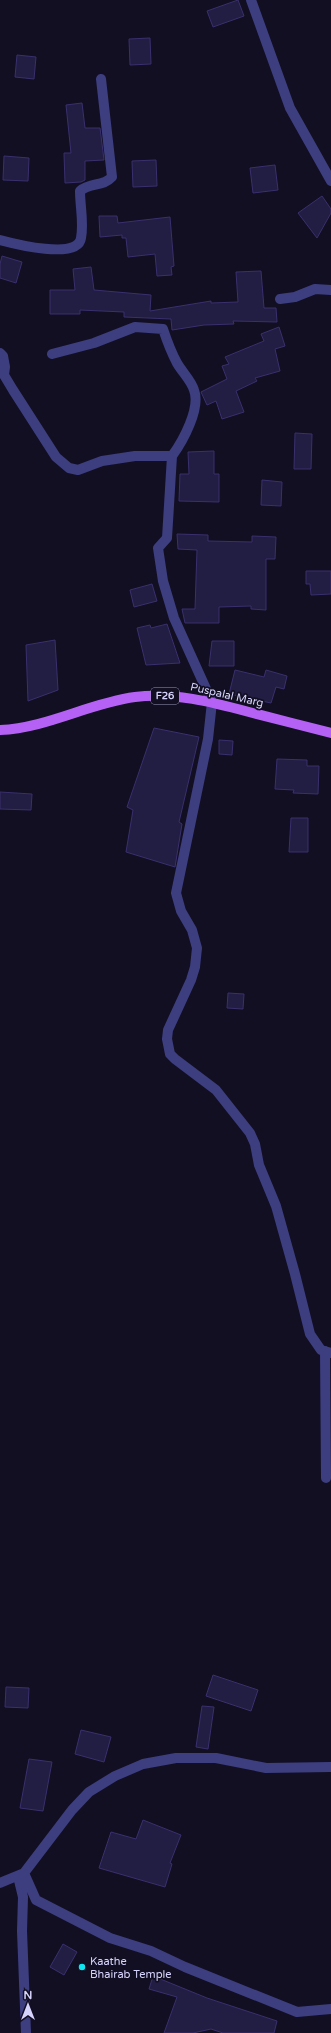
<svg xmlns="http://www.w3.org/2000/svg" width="331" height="2033" viewBox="0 0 331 2033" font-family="'Varela Round',sans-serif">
<rect width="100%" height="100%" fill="#120f23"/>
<path fill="#221d43" stroke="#39306d" d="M 238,0 L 244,16 L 213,27 L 207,11 Z
M 150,38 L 151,64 L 130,65 L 129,39 Z
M 17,55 L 36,57 L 34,79 L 15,77 Z
M 82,103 L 85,128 L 100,128 L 104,160 L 85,161 L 85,180 L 81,182 L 65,183 L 64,153 L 71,153 L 66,105 Z
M 4,156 L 29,158 L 28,181 L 3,180 Z
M 156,160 L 157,186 L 133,187 L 132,161 Z
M 275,165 L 278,190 L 253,193 L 250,168 Z
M 322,196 L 331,209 L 331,213 L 317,238 L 298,213 Z
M 99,216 L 117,216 L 118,223 L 170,217 L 174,266 L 171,267 L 172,275 L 157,276 L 155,254 L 128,257 L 126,238 L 122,238 L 122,235 L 100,237 Z
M 2,256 L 22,262 L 16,283 L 0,278 L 0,264 Z
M 91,267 L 94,290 L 151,295 L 150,311 L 211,301 L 211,303 L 238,302 L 236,272 L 261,271 L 264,308 L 276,308 L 277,322 L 233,321 L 234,324 L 204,325 L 172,330 L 171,319 L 124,317 L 124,312 L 80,310 L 80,314 L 50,314 L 50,290 L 75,290 L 73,269 Z
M 279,327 L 285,346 L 275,349 L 280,371 L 255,378 L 257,381 L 236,391 L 244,412 L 222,419 L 216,401 L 207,405 L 201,392 L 227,379 L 222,366 L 229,364 L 225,357 L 264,341 L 261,334 Z
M 295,433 L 312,434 L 311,469 L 294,469 Z
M 214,451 L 214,474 L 219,474 L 219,502 L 179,501 L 180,474 L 189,474 L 188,452 Z
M 262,480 L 282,482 L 281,506 L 261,505 Z
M 177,534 L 208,535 L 208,541 L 252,542 L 252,536 L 276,537 L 275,559 L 266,559 L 266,610 L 251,609 L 251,606 L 219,607 L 219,623 L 185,623 L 182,609 L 195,609 L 197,550 L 178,549 Z
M 306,571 L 331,571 L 331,594 L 311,595 L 310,584 L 306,584 Z
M 152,584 L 157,601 L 134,607 L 130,590 Z
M 167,624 L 180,663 L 146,665 L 137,628 L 150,625 L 151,628 Z
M 55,640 L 58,690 L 28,701 L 26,645 Z
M 212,641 L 234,641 L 234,666 L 209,666 Z
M 235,670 L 264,677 L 266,670 L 287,676 L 284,689 L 276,687 L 271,703 L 229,694 Z
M 154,728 L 199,737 L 179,822 L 182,824 L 175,867 L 126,852 L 133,810 L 127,807 Z
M 219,740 L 233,741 L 232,755 L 219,754 Z
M 277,759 L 307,760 L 307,766 L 319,766 L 318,794 L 293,793 L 294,790 L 275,789 Z
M 0,792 L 32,794 L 31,810 L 0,809 Z
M 291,818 L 308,818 L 308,852 L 289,852 Z
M 228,993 L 244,994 L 243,1009 L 227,1008 Z
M 213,1675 L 258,1690 L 251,1711 L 206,1696 Z
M 6,1687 L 29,1688 L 28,1708 L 5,1707 Z
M 202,1706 L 214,1707 L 208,1749 L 196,1747 Z
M 81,1730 L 111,1737 L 104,1762 L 75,1754 Z
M 29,1759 L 52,1762 L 43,1811 L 20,1808 Z
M 143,1820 L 181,1835 L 170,1863 L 172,1864 L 165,1887 L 99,1868 L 111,1832 L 136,1839 Z
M 63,1944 L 77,1952 L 64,1975 L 50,1967 Z
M 153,1976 L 207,1998 L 277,2021 L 274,2033 L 223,2033 L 211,2029 L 193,2033 L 164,2033 L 177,1997 L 149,1989 Z"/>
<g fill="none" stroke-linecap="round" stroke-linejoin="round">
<path stroke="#3d3e7f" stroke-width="10" d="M 251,0 L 290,108 L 331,181
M 0,240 C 15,244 78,260 81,238 C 84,223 80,206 80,191 C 90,182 103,187 112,177 L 101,79
M 280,299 L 295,297 L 315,289 L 331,290
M 0,353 L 3,356 L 5,367 L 4,375 L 13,390 L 56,457 L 69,468 L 78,470 L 102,461 L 135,456 L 172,456
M 52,354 L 94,343 L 135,327 L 163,329 C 167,341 171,352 177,363 C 182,372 191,380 194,390 C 201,408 183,441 172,456 L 167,538 L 158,548 L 163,581 L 174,618 L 212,702 L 208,739 L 176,893 L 181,911 L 192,930 L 197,948 L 195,967 L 191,980 L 168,1030 L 167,1039 L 170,1054 L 175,1059 L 216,1090 L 250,1133 L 255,1144 L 259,1165 L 276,1206 L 295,1274 L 310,1334 L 321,1350 L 331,1353
M 325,1351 L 326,1478
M 24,1873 L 36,1900 L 110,1938 L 151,1951 L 185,1967 L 297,2012 L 331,2009
M 18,1876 L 23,1897 L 22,1931 L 26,2033
M 0,1883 L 24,1873 L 72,1810 L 89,1792 L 115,1776 L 143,1764 L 176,1758 L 216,1758 L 266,1768 L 331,1767"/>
<path stroke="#b661f6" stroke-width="10" d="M 0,730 C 47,728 89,703 135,697 C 173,692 212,702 249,712 C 276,719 304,726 331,733"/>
</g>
<circle fill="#0ee5ef" stroke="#120f23" stroke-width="1.5" cx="82" cy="1967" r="4"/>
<g text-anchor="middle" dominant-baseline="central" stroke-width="3.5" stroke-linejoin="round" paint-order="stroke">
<rect fill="#120f23" stroke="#9b99bc" stroke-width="1" x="151" y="688" width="28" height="16" rx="3"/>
<g font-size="10" font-weight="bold" fill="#d6d4fd">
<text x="165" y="696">F26</text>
</g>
<g font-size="11" fill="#d6d4fd" stroke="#120f23">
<text transform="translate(227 695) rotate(13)">Puspalal Marg</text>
</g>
<g font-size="11" fill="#d6d4fd" stroke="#120f23" text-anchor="start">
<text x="90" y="1961">Kaathe<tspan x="90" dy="13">Bhairab Temple</tspan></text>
</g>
</g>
<g transform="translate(28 2005)" stroke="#120f23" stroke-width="3" paint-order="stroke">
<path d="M0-3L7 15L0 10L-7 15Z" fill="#d6d4fd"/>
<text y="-6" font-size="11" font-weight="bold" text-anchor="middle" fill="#d6d4fd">N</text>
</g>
</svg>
